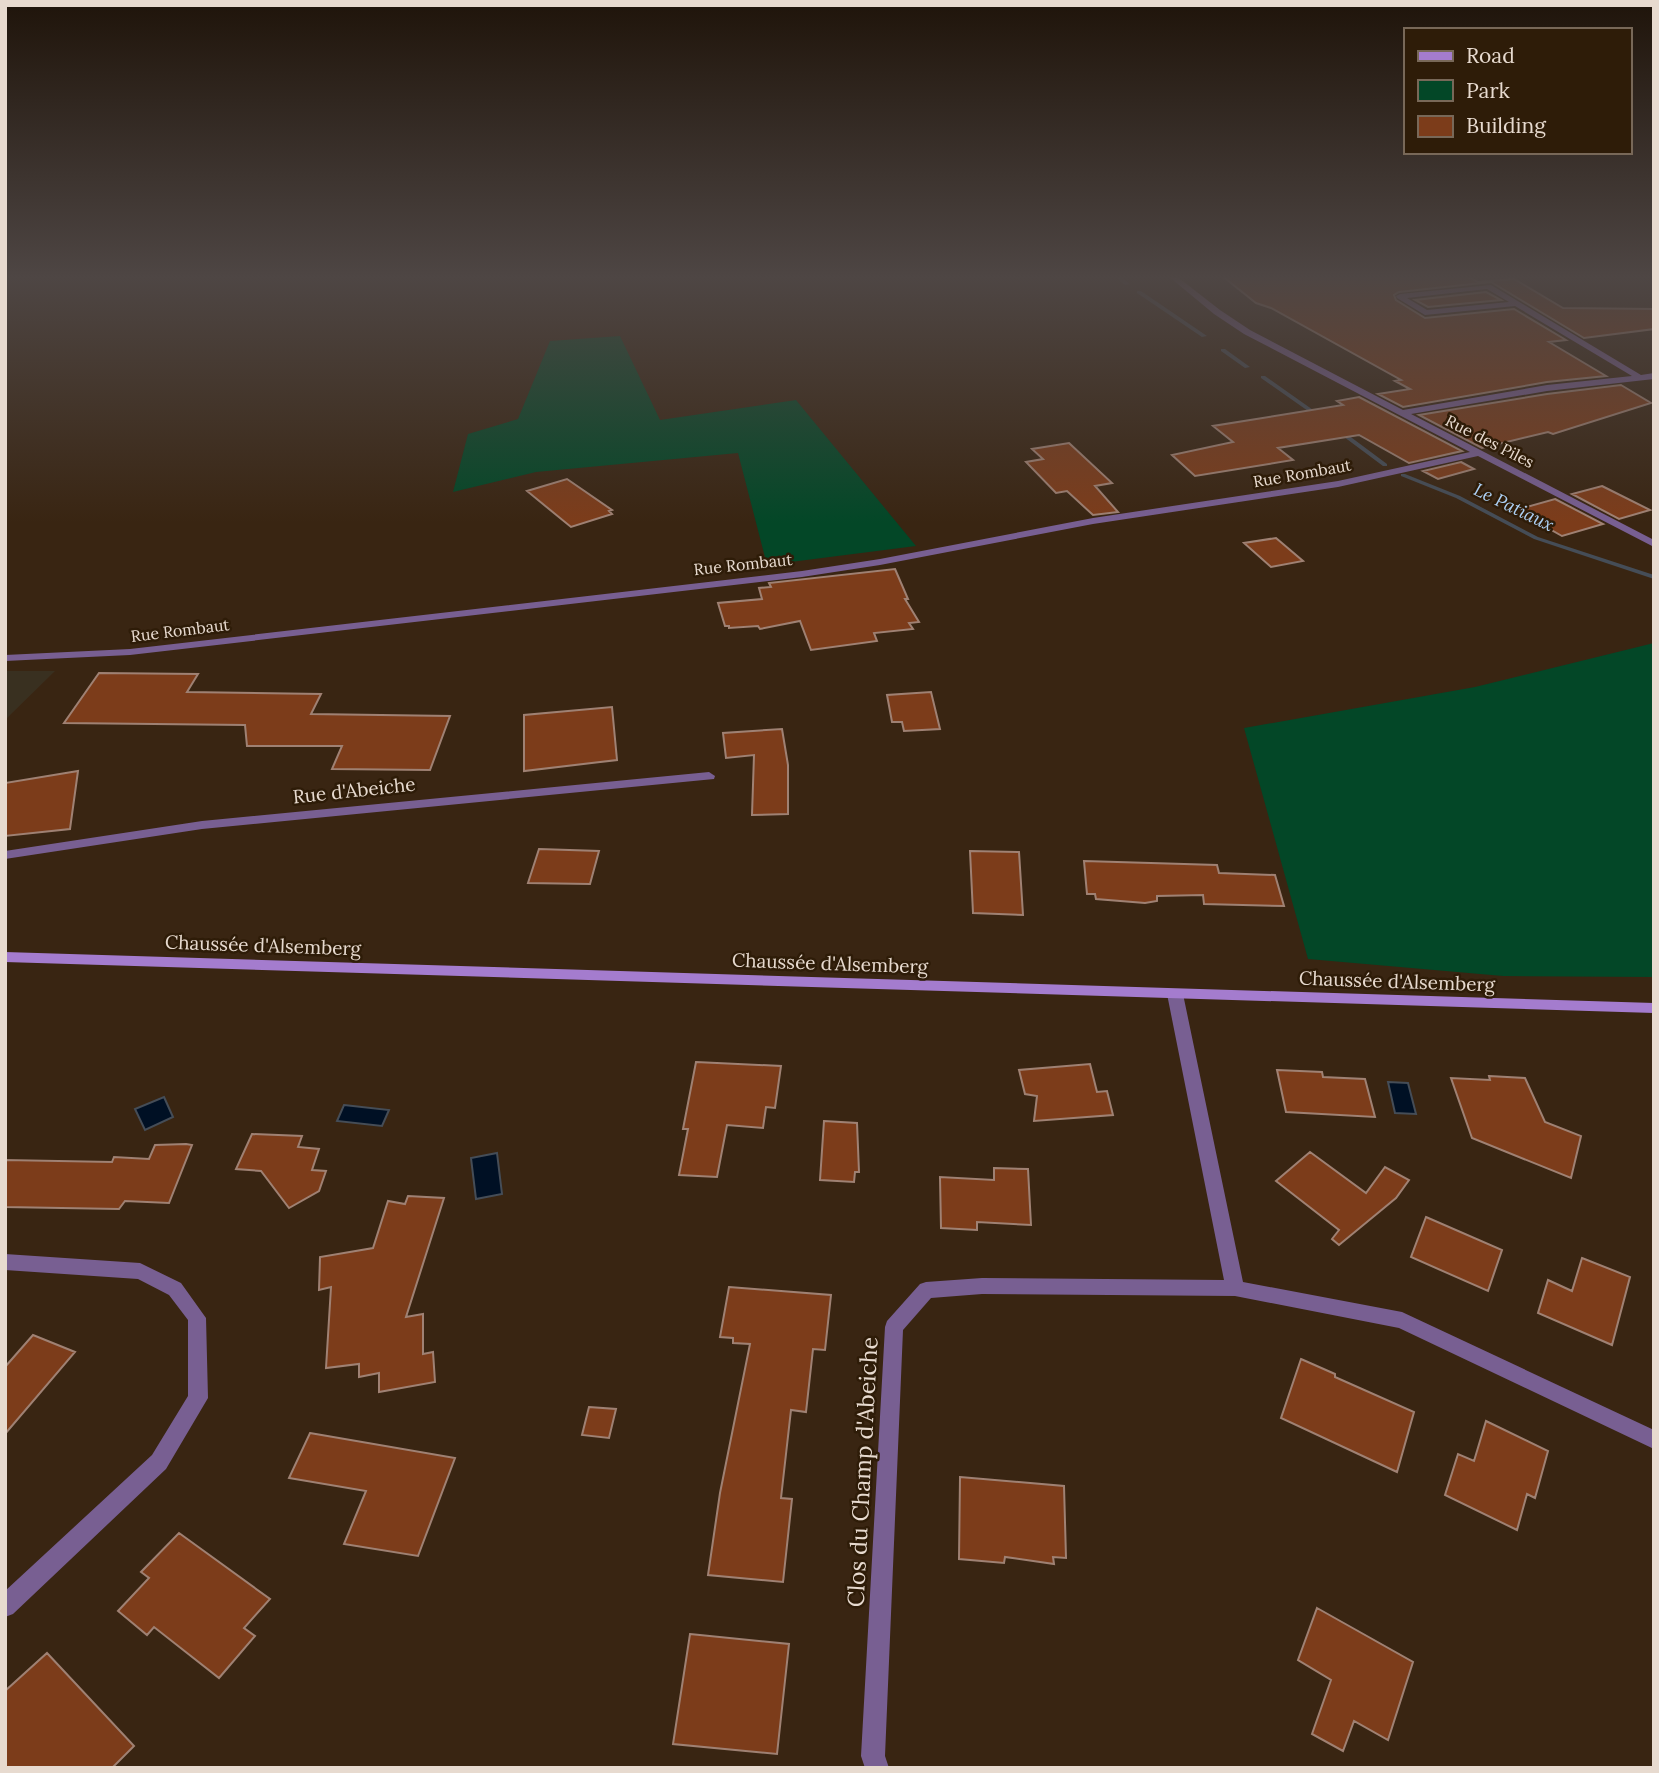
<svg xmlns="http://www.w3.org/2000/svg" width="1659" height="1773" viewBox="0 0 1659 1773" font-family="Lora,serif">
<rect width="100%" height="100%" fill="#392512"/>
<path fill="#393020" d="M 5,671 L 55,671 L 5,720 Z"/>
<path fill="#034727" d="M 620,336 L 660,420 L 796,400 L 916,546 L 767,565 L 738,453 L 536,472 L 453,492 L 468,434 L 518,419 L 550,341 Z
M 1654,643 L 1654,977 L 1503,976 L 1308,959 L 1244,728 L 1475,687 Z"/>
<path fill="#001024" stroke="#454d57" stroke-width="2" d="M 1388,1082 L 1408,1083 L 1416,1114 L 1395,1113 Z
M 164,1097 L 173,1117 L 145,1130 L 135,1109 Z
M 344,1105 L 389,1110 L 382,1126 L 337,1121 Z
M 497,1153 L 502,1194 L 476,1199 L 471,1158 Z"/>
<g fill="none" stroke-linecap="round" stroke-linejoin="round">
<path fill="#454d57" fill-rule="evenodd" d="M 1113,275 L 1118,275 L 1130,284 L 1125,285 Z
M 1137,291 L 1141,291 L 1207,336 L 1202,337 L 1137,293 Z
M 1221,349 L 1225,349 L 1250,367 L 1245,368 L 1221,351 Z
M 1261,376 L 1265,376 L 1323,417 L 1318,418 L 1261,378 Z
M 1336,429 L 1340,429 L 1387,464 L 1387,466 L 1383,466 L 1336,431 Z
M 1401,474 L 1405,474 L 1460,496 L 1538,537 L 1654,575 L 1654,579 L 1534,539 L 1456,498 L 1401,476 Z"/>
</g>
<path fill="#7c3c1a" stroke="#9f8173" stroke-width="2" d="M 1221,275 L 1464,275 L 1478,282 L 1514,279 L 1563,308 L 1654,309 L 1654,329 L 1584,338 L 1491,282 L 1399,292 L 1394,295 L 1396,300 L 1425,318 L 1514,309 L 1566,340 L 1549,342 L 1606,376 L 1547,382 L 1403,407 L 1378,394 L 1410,389 L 1395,381 L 1401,380 L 1271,308 L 1256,303 Z
M 1486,292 L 1501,300 L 1428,307 L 1415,300 Z
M 1621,385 L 1651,403 L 1553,434 L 1548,432 L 1482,448 L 1419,415 L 1547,394 Z
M 1359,397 L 1462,451 L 1409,463 L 1359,435 L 1278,448 L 1293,460 L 1195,476 L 1172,455 L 1233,442 L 1213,426 L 1343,405 L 1337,401 Z
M 1069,443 L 1112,483 L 1095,486 L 1118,512 L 1093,515 L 1067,491 L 1056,493 L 1026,462 L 1043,459 L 1032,449 Z
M 1461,462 L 1474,469 L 1438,479 L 1423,471 Z
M 567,479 L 612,510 L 609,511 L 612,514 L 571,527 L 527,491 Z
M 1602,486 L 1650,510 L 1619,519 L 1572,494 Z
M 1555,499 L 1603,524 L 1562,536 L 1516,510 Z
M 1276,538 L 1303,561 L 1271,567 L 1244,543 Z
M 895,569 L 908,599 L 905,599 L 919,622 L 909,623 L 913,629 L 874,633 L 877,641 L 811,650 L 800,621 L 760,629 L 758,626 L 729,628 L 729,626 L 725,626 L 718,603 L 762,599 L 759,588 L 771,587 L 769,583 Z
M 99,673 L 198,674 L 187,692 L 321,694 L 311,714 L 450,716 L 430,770 L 332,769 L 342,746 L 247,746 L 245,725 L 64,723 Z
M 931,692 L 940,729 L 904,731 L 902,722 L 892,722 L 887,695 Z
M 612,707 L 617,760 L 524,771 L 524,715 Z
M 782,729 L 788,765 L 788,814 L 752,815 L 754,755 L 726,758 L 723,733 Z
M 78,771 L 70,829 L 5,836 L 5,783 Z
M 539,849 L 599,851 L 590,884 L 528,883 Z
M 970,851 L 1019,852 L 1023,915 L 973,913 Z
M 1084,861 L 1217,865 L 1219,873 L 1275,875 L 1284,906 L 1204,904 L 1203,895 L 1157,896 L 1157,901 L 1145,903 L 1096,899 L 1095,894 L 1087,894 Z
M 696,1062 L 781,1066 L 775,1108 L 766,1107 L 763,1128 L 727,1125 L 717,1177 L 679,1175 L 688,1129 L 683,1129 Z
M 1090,1064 L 1097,1092 L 1107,1091 L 1113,1115 L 1034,1121 L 1037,1096 L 1025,1094 L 1019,1070 Z
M 1277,1070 L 1322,1072 L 1323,1077 L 1365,1079 L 1375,1117 L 1286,1112 Z
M 1489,1076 L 1525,1078 L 1545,1122 L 1581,1136 L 1571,1178 L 1472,1138 L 1451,1078 L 1490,1080 Z
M 824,1121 L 857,1123 L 859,1172 L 855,1172 L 854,1182 L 820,1180 Z
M 252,1134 L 302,1136 L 298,1147 L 319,1149 L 312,1170 L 326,1171 L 319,1191 L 289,1208 L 261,1171 L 236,1169 Z
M 186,1144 L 192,1145 L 169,1203 L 125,1201 L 119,1209 L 5,1207 L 5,1160 L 112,1162 L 114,1157 L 149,1159 L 155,1145 Z
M 1310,1152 L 1366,1193 L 1385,1167 L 1409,1180 L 1396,1198 L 1339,1245 L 1332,1239 L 1339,1230 L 1276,1181 Z
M 994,1168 L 1028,1169 L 1031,1225 L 977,1222 L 977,1230 L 941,1228 L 940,1177 L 994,1180 Z
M 408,1196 L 444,1198 L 406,1317 L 423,1314 L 423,1354 L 433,1352 L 435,1382 L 379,1392 L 379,1373 L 359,1377 L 359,1364 L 326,1368 L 331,1287 L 319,1290 L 320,1257 L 373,1248 L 388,1201 L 405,1204 Z
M 1426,1217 L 1502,1250 L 1488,1291 L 1411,1257 Z
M 1582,1258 L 1630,1277 L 1612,1345 L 1538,1313 L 1548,1280 L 1572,1291 Z
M 729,1287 L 831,1295 L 825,1350 L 813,1349 L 806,1412 L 791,1410 L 781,1498 L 792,1499 L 783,1582 L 708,1575 L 720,1493 L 750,1344 L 733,1343 L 733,1338 L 720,1337 Z
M 33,1335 L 75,1352 L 5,1434 L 5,1367 Z
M 1301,1359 L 1335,1374 L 1335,1377 L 1414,1412 L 1397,1472 L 1281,1418 Z
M 589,1407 L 616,1409 L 609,1438 L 582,1435 Z
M 1486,1421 L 1548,1451 L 1535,1498 L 1527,1494 L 1517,1530 L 1445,1495 L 1458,1454 L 1474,1461 Z
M 310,1433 L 455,1458 L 418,1556 L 344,1544 L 366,1491 L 289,1478 Z
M 960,1477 L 1064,1486 L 1066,1558 L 1053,1557 L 1054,1564 L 1005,1557 L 1004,1563 L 959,1559 Z
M 179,1533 L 270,1599 L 244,1628 L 255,1636 L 219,1678 L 154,1627 L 147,1635 L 118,1611 L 149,1578 L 141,1572 Z
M 1317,1608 L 1413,1662 L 1388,1740 L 1354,1721 L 1343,1751 L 1312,1734 L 1331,1680 L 1298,1660 Z
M 690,1634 L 789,1644 L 777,1754 L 673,1744 Z
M 47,1653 L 134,1746 L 112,1768 L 5,1768 L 5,1691 Z"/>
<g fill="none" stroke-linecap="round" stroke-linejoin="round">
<path fill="#785f92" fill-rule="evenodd" d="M 1167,275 L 1175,275 L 1220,310 L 1250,330 L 1403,410 L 1547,385 L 1632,376 L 1515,306 L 1425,315 L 1397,298 L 1396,296 L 1400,294 L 1491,285 L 1641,375 L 1654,373 L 1654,379 L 1547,391 L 1411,414 L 1654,540 L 1654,547 L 1478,456 L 1338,487 L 1093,524 L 880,565 L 802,577 L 130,655 L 5,661 L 5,655 L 130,649 L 802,571 L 880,559 L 1093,518 L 1338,481 L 1470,452 L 1244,334 L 1214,314 ZM 1487,289 L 1509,302 L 1427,310 L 1407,298 Z
M 709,772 L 715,776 L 714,779 L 202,829 L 5,859 L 5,851 L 202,821 Z
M 1175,989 L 1180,990 L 1183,994 L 1243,1282 L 1402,1312 L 1654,1430 L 1654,1449 L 1399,1328 L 1235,1296 L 982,1294 L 931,1298 L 903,1330 L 885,1756 L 889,1768 L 865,1768 L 861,1756 L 885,1327 L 887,1321 L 920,1284 L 926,1282 L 982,1278 L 1224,1280 L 1167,994 L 1170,990 Z
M 5,1254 L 140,1263 L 181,1283 L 206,1318 L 208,1398 L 166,1469 L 13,1614 L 5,1617 L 5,1591 L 152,1455 L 188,1396 L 188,1320 L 169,1295 L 138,1279 L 5,1270 Z"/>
<path fill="#a47cce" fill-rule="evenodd" d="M 5,952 L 1654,1003 L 1654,1013 L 5,962 Z"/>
</g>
<linearGradient id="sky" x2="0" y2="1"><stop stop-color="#1f140a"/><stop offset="0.53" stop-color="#4e4644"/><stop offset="1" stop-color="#4e4644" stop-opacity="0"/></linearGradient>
<rect width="1659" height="523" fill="url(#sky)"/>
<g text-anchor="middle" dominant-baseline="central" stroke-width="5" stroke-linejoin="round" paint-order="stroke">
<g font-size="16" fill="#e7dacf" stroke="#2e1c08">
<text transform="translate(1490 441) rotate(27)">Rue des Piles</text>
<text transform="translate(1302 473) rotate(-10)">Rue Rombaut</text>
<text transform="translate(743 564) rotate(-6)">Rue Rombaut</text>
<text transform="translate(180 630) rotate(-7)">Rue Rombaut</text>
</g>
<g font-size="18" font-style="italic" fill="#add0f4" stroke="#2e1c08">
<text transform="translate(1514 507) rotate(26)">Le Patiaux</text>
</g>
<g font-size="19" fill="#e7dacf" stroke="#2e1c08">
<text transform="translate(354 790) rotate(-6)">Rue d'Abeiche</text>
<text transform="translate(263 945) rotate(2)">Chaussée d'Alsemberg</text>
<text transform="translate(830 963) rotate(2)">Chaussée d'Alsemberg</text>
<text transform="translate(1397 981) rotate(2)">Chaussée d'Alsemberg</text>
</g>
<g font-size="23" fill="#e7dacf" stroke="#2e1c08">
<text transform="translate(862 1472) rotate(-87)">Clos du Champ d'Abeiche</text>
</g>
</g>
<rect width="1659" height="1773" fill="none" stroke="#e7dacf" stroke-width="14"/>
<rect x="1404" y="28" width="228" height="126" fill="#2e1c08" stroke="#786858" stroke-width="2"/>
<rect x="1418" y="51" width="35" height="10" fill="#a47cce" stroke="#786858" stroke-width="2"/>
<text x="1466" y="63" font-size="21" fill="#e7dacf">Road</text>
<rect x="1418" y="80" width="35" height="21" fill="#034727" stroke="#786858" stroke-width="2"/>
<text x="1466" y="98" font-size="21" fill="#e7dacf">Park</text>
<rect x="1418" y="116" width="35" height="21" fill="#7c3c1a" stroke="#786858" stroke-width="2"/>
<text x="1466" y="133" font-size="21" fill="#e7dacf">Building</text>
</svg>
